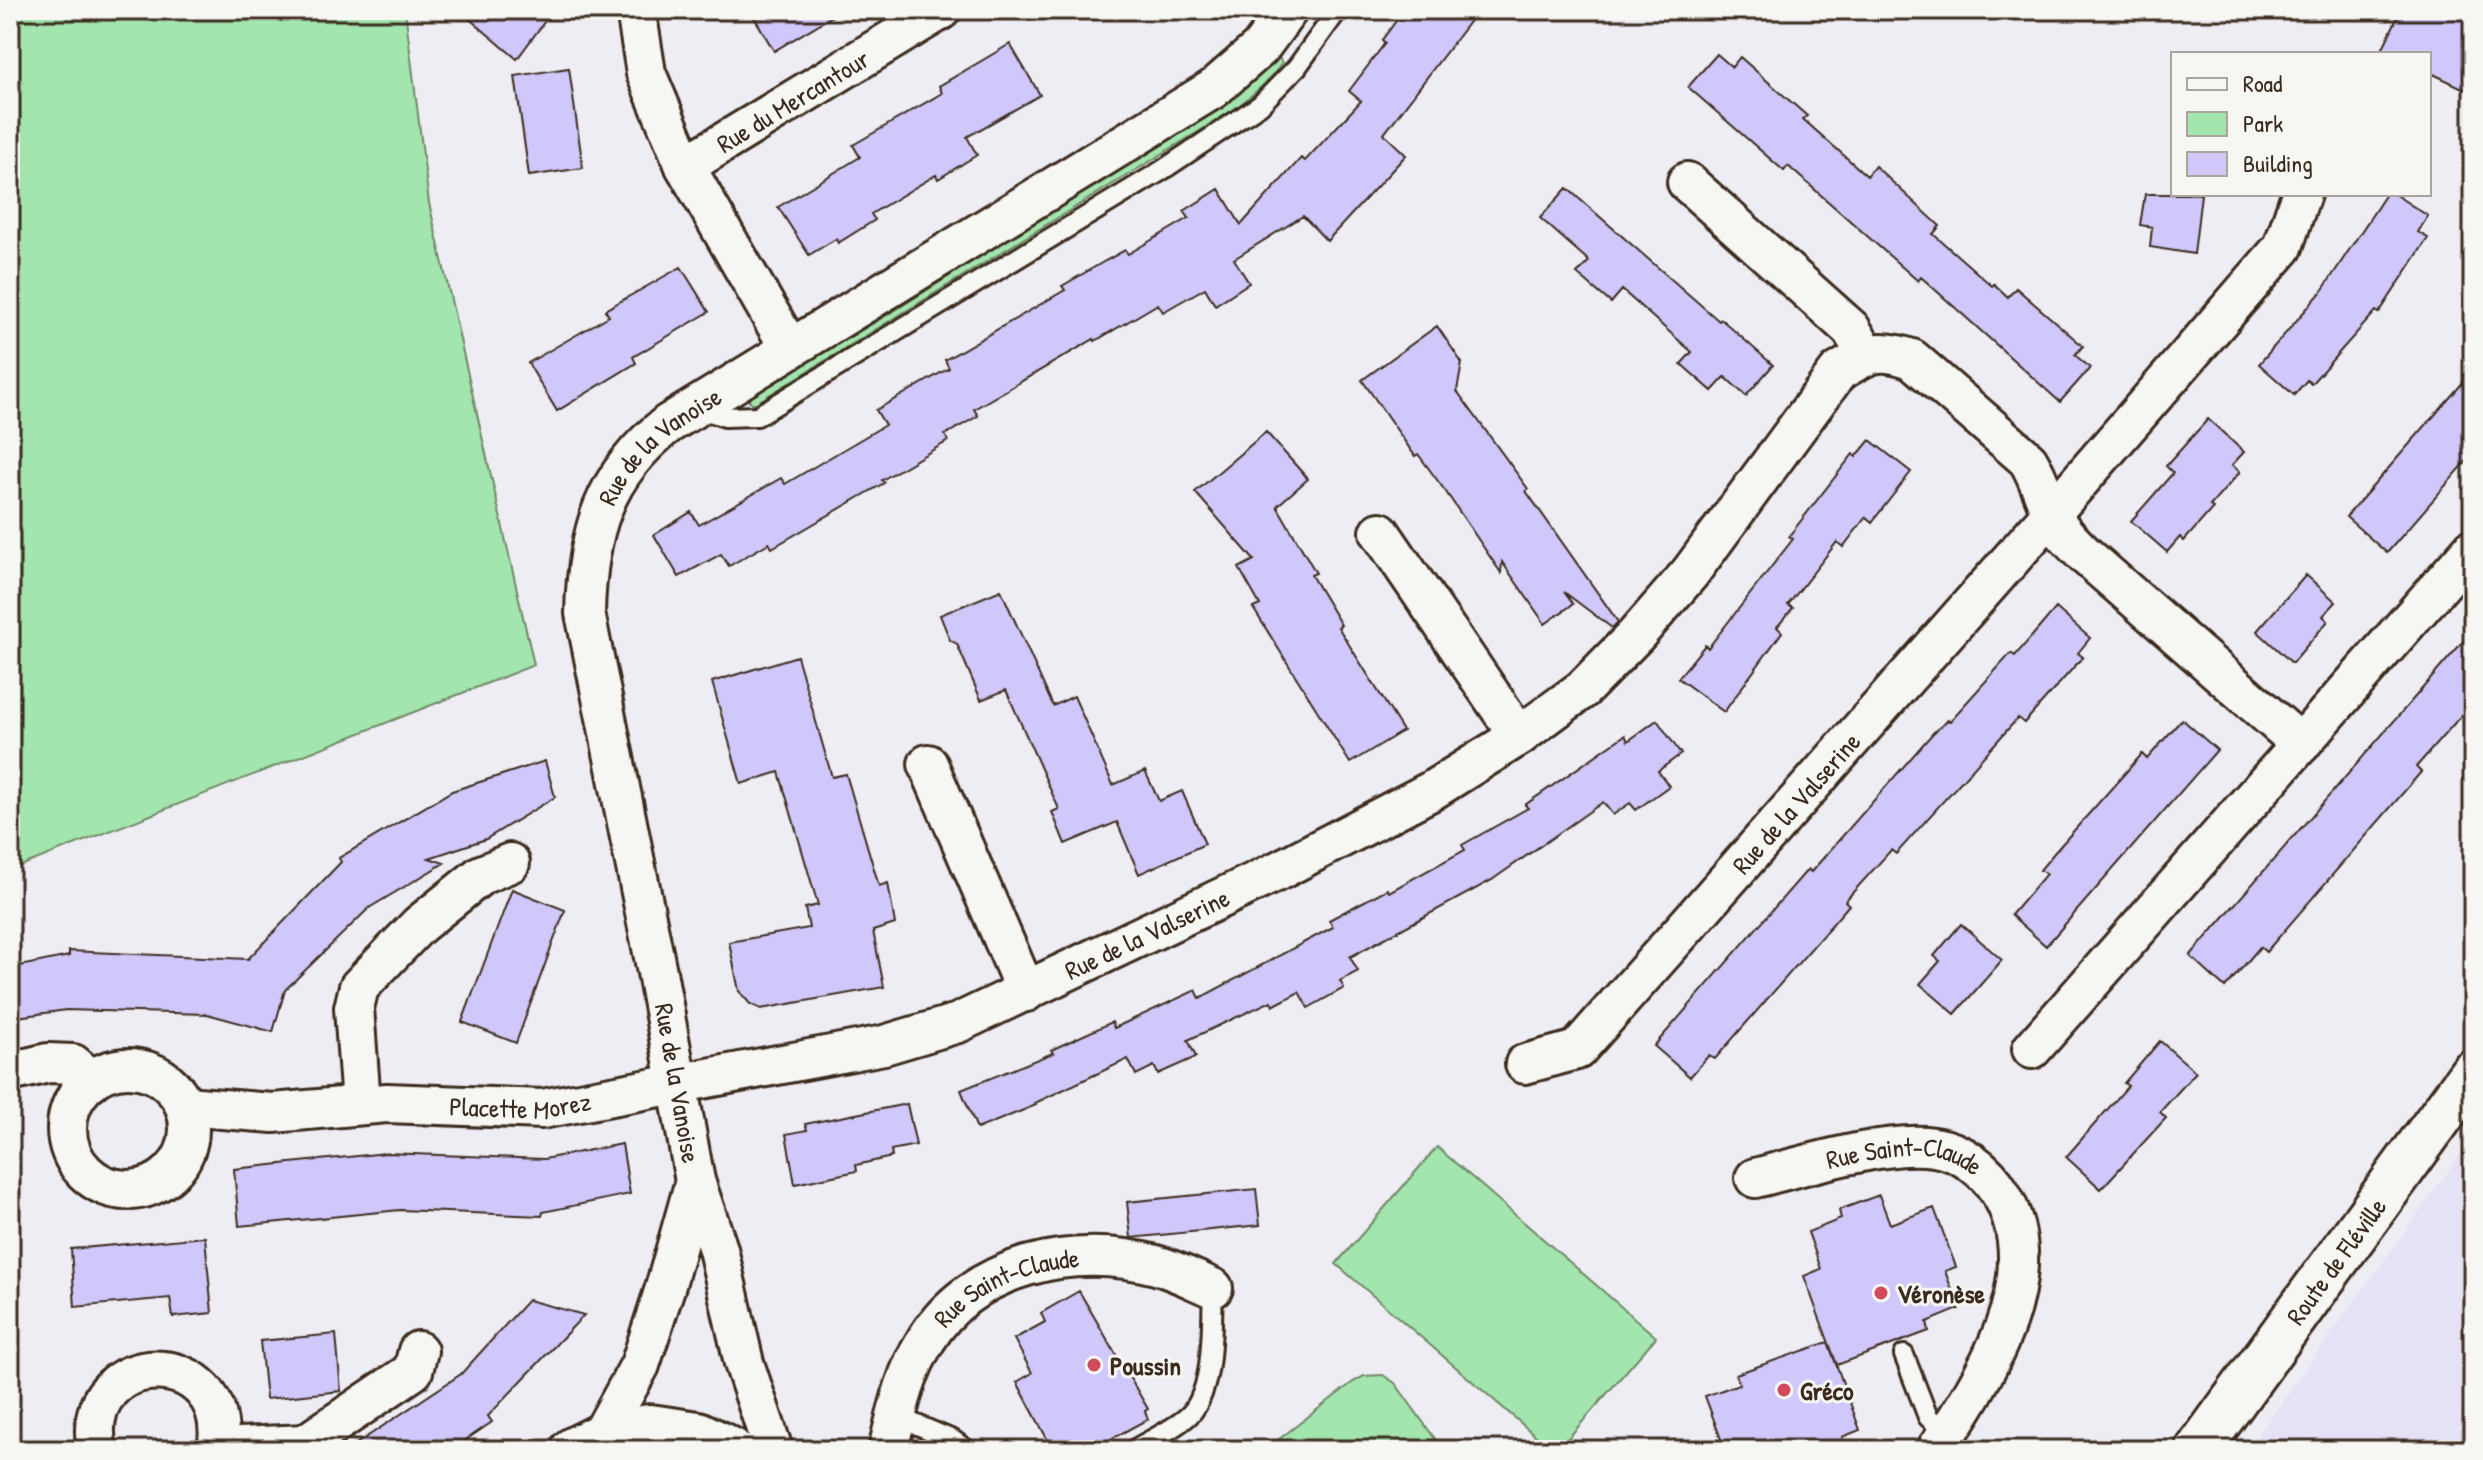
<svg xmlns="http://www.w3.org/2000/svg" width="2483" height="1460" viewBox="0 0 2483 1460" font-family="'Patrick Hand',sans-serif">
<rect width="100%" height="100%" fill="#eeedf4"/>
<filter id="ink" filterUnits="userSpaceOnUse"><feTurbulence type="fractalNoise" baseFrequency=".0125" numOctaves="2"/><feDisplacementMap in="SourceGraphic" scale="16" xChannelSelector="R" yChannelSelector="G"/><feConvolveMatrix kernelMatrix="1 2 1 2 8 2 1 2 1" color-interpolation-filters="sRGB"/></filter>
<g filter="url(#ink)">
<path fill="#e5e2f6" d="M 2473,1137 L 2473,1450 L 2247,1450 Z"/>
<path fill="#a3e5ae" stroke="#6f8866" stroke-width="2" d="M 10,10 L 405,10 L 429,203 L 534,665 L 10,870 Z
M 1276,58 L 1279,58 L 1282,63 C 1269,82 1250,97 1232,111 L 800,376 L 756,403 L 752,403 L 749,401 L 750,396 L 891,313 L 948,277 L 998,243 L 1198,122 L 1237,95 Z
M 1437,1147 L 1656,1337 L 1558,1450 L 1552,1450 L 1336,1264 Z
M 1383,1375 L 1395,1383 L 1443,1450 L 1265,1450 L 1353,1382 L 1364,1376 Z"/>
<path fill="#d0c7fa" stroke="#3b2a1e" stroke-width="2" d="M 459,10 L 553,10 L 517,59 Z
M 750,10 L 842,10 L 774,51 Z
M 1404,10 L 1478,10 L 1384,134 L 1406,155 L 1327,241 L 1303,216 L 1234,259 L 1249,283 L 1215,305 L 1205,288 L 1163,312 L 1158,304 L 1095,341 L 1094,339 L 974,409 L 978,416 L 945,435 L 948,441 L 882,480 L 884,483 L 772,548 L 769,543 L 729,566 L 721,554 L 679,577 L 654,535 L 691,512 L 699,525 L 781,478 L 785,484 L 885,425 L 876,410 L 949,368 L 945,360 L 1065,290 L 1062,286 L 1105,261 L 1125,250 L 1128,254 L 1189,218 L 1184,211 L 1219,189 L 1241,225 L 1301,158 L 1305,161 L 1361,101 L 1349,91 L 1385,43 L 1382,40 Z
M 2401,10 L 2459,10 L 2473,16 L 2473,93 L 2429,72 L 2429,54 L 2380,54 Z
M 1010,44 L 1040,95 L 967,137 L 977,155 L 938,179 L 936,175 L 871,214 L 875,220 L 838,243 L 836,239 L 809,255 L 778,207 L 860,157 L 853,145 L 942,93 L 939,86 Z
M 1717,54 L 1732,67 L 1740,57 L 1807,116 L 1803,119 L 1867,176 L 1875,166 L 1940,226 L 1933,234 L 1992,286 L 1994,284 L 2008,297 L 2016,288 L 2083,346 L 2075,355 L 2090,368 L 2060,402 L 1921,277 L 1918,281 L 1788,166 L 1784,171 L 1688,87 Z
M 569,68 L 583,168 L 529,176 L 515,76 Z
M 1567,188 L 1719,321 L 1721,319 L 1773,365 L 1746,396 L 1725,377 L 1712,391 L 1681,364 L 1692,352 L 1622,290 L 1611,303 L 1577,274 L 1589,261 L 1540,218 Z
M 2145,194 L 2201,194 L 2194,254 L 2150,247 L 2152,227 L 2140,225 Z
M 2386,194 L 2394,194 L 2428,216 L 2418,232 L 2428,238 L 2379,313 L 2376,311 L 2311,384 L 2307,380 L 2294,395 L 2259,364 L 2322,291 Z
M 681,267 L 709,312 L 633,357 L 636,363 L 557,411 L 528,363 L 609,316 L 605,310 Z
M 1437,326 L 1462,363 L 1457,391 L 1528,489 L 1526,491 L 1618,622 L 1612,628 L 1564,592 L 1573,604 L 1545,624 L 1502,562 L 1501,573 L 1446,492 L 1418,454 L 1415,456 L 1362,380 Z
M 2473,371 L 2473,454 L 2387,553 L 2346,517 Z
M 2208,419 L 2244,452 L 2232,465 L 2240,472 L 2210,506 L 2213,508 L 2184,541 L 2180,537 L 2167,552 L 2131,521 L 2173,473 L 2166,466 Z
M 1266,432 L 1308,479 L 1277,506 L 1316,573 L 1311,575 L 1341,625 L 1338,627 L 1403,731 L 1350,763 L 1253,608 L 1260,605 L 1239,568 L 1254,560 L 1195,492 Z
M 1870,440 L 1911,472 L 1872,522 L 1866,517 L 1843,547 L 1837,542 L 1788,605 L 1793,608 L 1777,627 L 1782,632 L 1724,712 L 1678,678 L 1705,645 L 1708,648 L 1793,539 L 1789,536 L 1853,454 L 1856,457 Z
M 2306,575 L 2336,602 L 2323,616 L 2328,621 L 2292,663 L 2257,631 Z
M 1001,590 L 1053,706 L 1074,696 L 1113,785 L 1145,771 L 1159,801 L 1182,791 L 1205,844 L 1139,874 L 1117,822 L 1065,844 L 1052,812 L 1059,809 L 1006,690 L 981,700 L 957,644 L 950,640 L 940,615 Z
M 2056,608 L 2090,638 L 2078,653 L 2083,657 L 2024,723 L 2018,718 L 1896,854 L 1891,850 L 1845,901 L 1849,905 L 1715,1059 L 1709,1055 L 1690,1077 L 1654,1046 L 1808,869 L 1811,872 L 1933,733 L 1948,720 L 1950,721 L 2011,653 L 2015,656 Z
M 2473,630 L 2473,702 L 2416,767 L 2421,772 L 2266,952 L 2260,947 L 2225,988 L 2190,956 Z
M 797,656 L 832,777 L 846,774 L 879,886 L 888,883 L 895,924 L 873,931 L 884,987 L 761,1009 L 750,1004 L 739,991 L 729,942 L 809,928 L 805,908 L 818,905 L 779,772 L 741,784 L 712,682 Z
M 2182,719 L 2217,750 L 2046,946 L 2011,915 L 2046,874 L 2040,870 L 2054,853 L 2142,754 L 2147,759 Z
M 1657,720 L 1681,754 L 1658,771 L 1669,786 L 1636,810 L 1630,803 L 1613,815 L 1603,802 L 1492,880 L 1350,957 L 1358,971 L 1340,981 L 1344,988 L 1308,1008 L 1299,992 L 1273,1006 L 1271,1001 L 1188,1040 L 1196,1057 L 1158,1074 L 1154,1066 L 1136,1075 L 1128,1059 L 1035,1103 L 1036,1105 L 977,1129 L 961,1090 L 1053,1053 L 1051,1050 L 1112,1022 L 1114,1028 L 1196,990 L 1200,998 L 1333,927 L 1329,920 L 1387,889 L 1389,892 L 1465,850 L 1462,845 L 1528,808 L 1525,805 L 1625,735 L 1628,741 Z
M 545,761 L 555,797 L 486,839 L 429,858 L 444,863 L 369,908 L 285,990 L 273,1032 L 207,1014 L 66,1010 L 10,1018 L 10,968 L 69,956 L 69,951 L 248,959 L 341,862 L 339,858 L 452,791 Z
M 512,889 L 565,910 L 516,1043 L 462,1022 Z
M 1961,924 L 2002,960 L 1955,1014 L 1920,984 L 1940,961 L 1934,956 Z
M 2160,1041 L 2196,1072 L 2160,1112 L 2166,1118 L 2101,1189 L 2066,1157 L 2128,1086 L 2124,1083 Z
M 907,1104 L 916,1145 L 891,1150 L 892,1157 L 856,1165 L 857,1171 L 795,1184 L 786,1134 L 807,1130 L 805,1124 Z
M 622,1144 L 630,1194 L 543,1212 L 542,1216 L 400,1210 L 239,1226 L 234,1169 L 386,1153 L 544,1159 Z
M 1256,1189 L 1260,1225 L 1131,1238 L 1127,1202 Z
M 1879,1195 L 1890,1224 L 1934,1208 L 1956,1267 L 1945,1271 L 1959,1309 L 1927,1322 L 1929,1331 L 1837,1365 L 1804,1276 L 1821,1269 L 1808,1232 L 1841,1219 L 1839,1210 Z
M 205,1237 L 212,1313 L 173,1317 L 170,1298 L 75,1307 L 71,1249 Z
M 1079,1291 L 1148,1409 L 1145,1411 L 1148,1419 L 1091,1450 L 1053,1450 L 1017,1382 L 1032,1373 L 1014,1339 L 1045,1322 L 1041,1313 Z
M 528,1300 L 584,1315 L 488,1416 L 492,1422 L 451,1450 L 347,1450 L 461,1374 Z
M 336,1334 L 341,1391 L 266,1399 L 260,1341 Z
M 1828,1342 L 1860,1430 L 1842,1437 L 1847,1450 L 1725,1450 L 1705,1396 L 1739,1384 L 1736,1374 Z"/>
<g fill="none" stroke-linecap="round" stroke-linejoin="round">
<defs>
<path id="lane" d="M 697,408 L 725,417 L 757,416 L 1161,171 L 1260,105 L 1297,67 L 1338,10
M 1904,1355 L 1928,1417 L 1947,1433
M 896,1416 L 953,1440 L 967,1450
M 1133,1450 C 1150,1440 1170,1431 1186,1418 C 1216,1394 1211,1323 1213,1288"/>
<g id="street">
<path d="M 636,10 L 646,73 L 685,166 L 789,347"/>
<path id="s1" d="M 685,166 L 941,10"/>
<path d="M 1687,182 L 1851,329 L 1866,354"/>
<path d="M 1380,532 L 1519,736"/>
<path d="M 928,764 L 1026,992"/>
<path d="M 2032,1049 L 2473,548"/>
<path id="s2" d="M 1525,1064 L 1577,1050 L 2051,514 L 2283,247 L 2301,194"/>
<circle cx="128" cy="1129" r="61"/>
<path d="M 10,1072 L 48,1063 L 73,1064 L 92,1080"/>
<path d="M 361,1104 L 354,1008 L 359,987 L 419,925 L 481,875 L 510,863"/>
<path id="s3" d="M 185,1106 L 273,1113 L 387,1103 L 542,1109 L 884,1045 L 958,1023 L 1278,871 L 1431,791 L 1519,736 L 1583,689 L 1637,634 L 1690,573 L 1838,372 C 1869,353 1876,347 1912,359 L 2028,460 C 2039,478 2043,496 2052,514 C 2059,530 2073,543 2085,555 L 2301,744"/>
<path id="s4" d="M 1755,1178 C 1803,1166 1886,1140 1934,1147 C 1962,1151 1987,1170 2001,1194 C 2050,1276 1983,1382 1936,1450"/>
<path d="M 601,1436 L 640,1365 L 665,1288 L 695,1181"/>
<path d="M 218,1448 L 305,1444 L 413,1371 L 418,1351"/>
<path d="M 97,1450 C 75,1345 236,1343 217,1450"/>
<path id="s5" d="M 773,1450 L 744,1363 L 718,1249 L 695,1181 L 657,972 L 585,613 C 587,533 603,475 668,424 L 1213,89 L 1260,48 L 1288,10"/>
<path id="s6" d="M 888,1450 C 897,1412 905,1373 926,1340 C 972,1264 1074,1243 1156,1265 C 1175,1270 1194,1280 1213,1288"/>
</g>
<g id="secondary">
<path d="M 573,1450 L 601,1436 L 650,1427 L 698,1434 L 731,1450"/>
<path id="s7" d="M 2198,1450 L 2473,1072"/>
</g>
</defs>
<use href="#lane" stroke="#3b2a1e" stroke-width="24"/>
<use href="#street" stroke="#3b2a1e" stroke-width="44"/>
<use href="#secondary" stroke="#3b2a1e" stroke-width="50"/>
<use href="#lane" stroke="#f6f6f2" stroke-width="18"/>
<use href="#street" stroke="#f6f6f2" stroke-width="38"/>
<use href="#secondary" stroke="#f6f6f2" stroke-width="44"/>
</g>
</g>
<g fill="#d1495b" stroke="#f6f6f2" stroke-width="3">
<circle cx="1881" cy="1293" r="8"/>
<circle cx="1094" cy="1365" r="8"/>
<circle cx="1784" cy="1390" r="8"/>
</g>
<g text-anchor="middle" dominant-baseline="central" stroke-width="6" stroke-linejoin="round" paint-order="stroke">
<g font-size="26" fill="#3b2a1e" stroke="#f6f6f2">
<text stroke="none"><textPath href="#s1" startOffset="126">Rue du Mercantour</textPath></text>
<text stroke="none"><textPath href="#s5" startOffset="1052">Rue de la Vanoise</textPath></text>
<text stroke="none"><textPath href="#s2" startOffset="384">Rue de la Valserine</textPath></text>
<text stroke="none"><textPath href="#s3" startOffset="992">Rue de la Valserine</textPath></text>
<text transform="translate(678 1083) rotate(80)">Rue de la Vanoise</text>
<text stroke="none"><textPath href="#s3" startOffset="336">Placette Morez</textPath></text>
<text stroke="none"><textPath href="#s4" startOffset="154">Rue Saint-Claude</textPath></text>
<text stroke="none"><textPath href="#s7" startOffset="234">Route de Fléville</textPath></text>
<text stroke="none"><textPath href="#s6" startOffset="218">Rue Saint-Claude</textPath></text>
</g>
<g font-size="26" font-weight="bold" fill="#3b2a1e" stroke="#f6f6f2" text-anchor="start">
<text x="1897" y="1293">Véronèse</text>
<text x="1110" y="1365">Poussin</text>
<text x="1800" y="1390">Gréco</text>
</g>
</g>
<rect width="2483" height="1460" fill="none" stroke="#f6f6f2" stroke-width="40"/>
<rect x="20" y="20" width="2443" height="1420" fill="none" stroke="#3b2a1e" stroke-width="3" filter="url(#ink)"/>
<rect x="2171" y="52" width="260" height="144" fill="#f6f6f2" stroke="#aba49d" stroke-width="2"/>
<rect x="2187" y="78" width="40" height="12" fill="#f6f6f2" stroke="#aba49d" stroke-width="2"/>
<text x="2243" y="92" font-size="24" fill="#3b2a1e">Road</text>
<rect x="2187" y="112" width="40" height="24" fill="#a3e5ae" stroke="#aba49d" stroke-width="2"/>
<text x="2243" y="132" font-size="24" fill="#3b2a1e">Park</text>
<rect x="2187" y="152" width="40" height="24" fill="#d0c7fa" stroke="#aba49d" stroke-width="2"/>
<text x="2243" y="172" font-size="24" fill="#3b2a1e">Building</text>
</svg>
